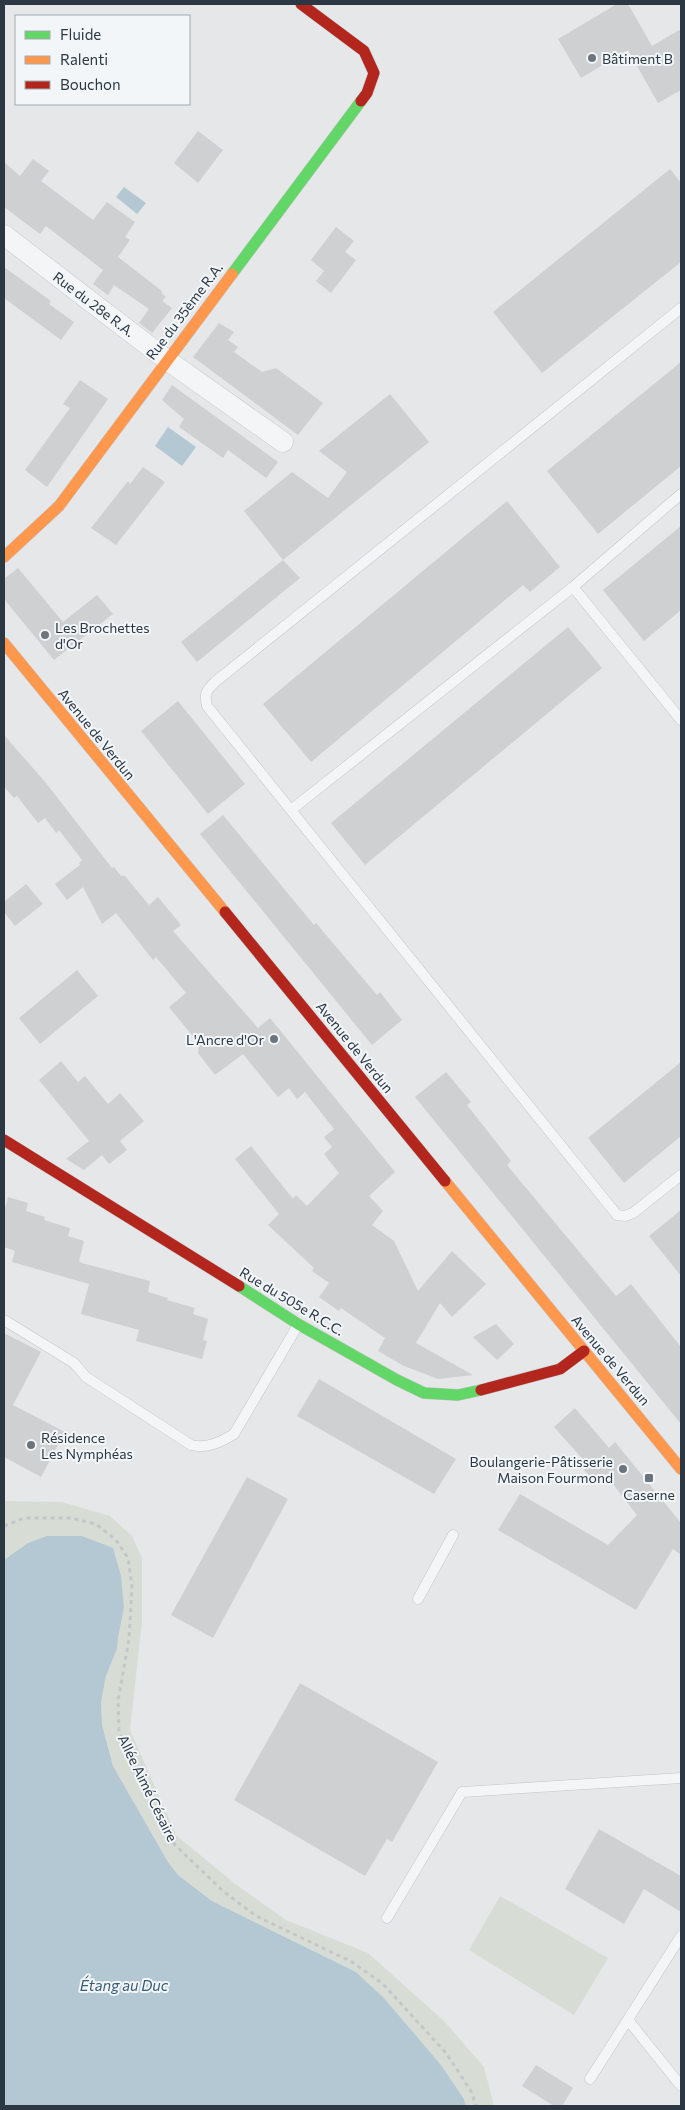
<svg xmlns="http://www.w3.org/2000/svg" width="685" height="2110" viewBox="0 0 685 2110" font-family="Commissioner,sans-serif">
<rect width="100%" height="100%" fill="#e5e7e9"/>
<path fill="#d7ddd5" d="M 4,1501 L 62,1502 L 110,1516 L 132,1536 L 142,1558 L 142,1621 L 130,1730 L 176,1835 L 234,1883 L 286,1920 L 368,1953 L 444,2021 L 484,2067 L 494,2106 L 466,2106 L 464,2099 L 441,2065 L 384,1998 L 356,1972 L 212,1901 L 178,1875 L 168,1862 L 113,1766 L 102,1725 L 101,1702 L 106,1676 L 117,1649 L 118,1638 L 124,1608 L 82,1536 L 68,1537 L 10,1556 L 4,1560 Z
M 500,1896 L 608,1958 L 574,2015 L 469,1950 Z"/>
<path fill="#b4c8d4" d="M 124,187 L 146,203 L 137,214 L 116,197 Z
M 168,427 L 196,447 L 182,466 L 155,446 Z
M 47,1536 L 82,1536 L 113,1548 L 121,1576 L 124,1608 L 118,1638 L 117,1649 L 106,1676 L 101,1702 L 102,1725 L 113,1766 L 168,1862 L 178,1875 L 212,1901 L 356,1972 L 384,1998 L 441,2065 L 464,2099 L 466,2106 L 4,2106 L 4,1560 L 28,1543 Z"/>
<path fill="#ced0d2" d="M 617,4 L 628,4 L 652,46 L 681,29 L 681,90 L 658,103 L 628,50 L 581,78 L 558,39 Z
M 198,131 L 223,150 L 198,183 L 174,163 Z
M 33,159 L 49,171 L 41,181 L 93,220 L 107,202 L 135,222 L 125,237 L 130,240 L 118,257 L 162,291 L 161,293 L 166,297 L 162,301 L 172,308 L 152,333 L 139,323 L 149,309 L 114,285 L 108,295 L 93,284 L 103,270 L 46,226 L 40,234 L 4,207 L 4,162 L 20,176 Z
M 670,169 L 681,183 L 681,262 L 542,373 L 493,312 Z
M 336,227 L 354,241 L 345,252 L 356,260 L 331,293 L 316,281 L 324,271 L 311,260 Z
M 4,267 L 51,301 L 49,304 L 74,322 L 61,340 L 4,298 Z
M 219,323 L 234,332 L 228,340 L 238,347 L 234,352 L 262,372 L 276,368 L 323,403 L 298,435 L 193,357 Z
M 681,362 L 681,466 L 598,534 L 547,471 Z
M 80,380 L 108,399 L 47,487 L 25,470 L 70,408 L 63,404 Z
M 172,385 L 278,462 L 266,478 L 228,450 L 223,458 L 179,427 L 184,419 L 162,400 Z
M 390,394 L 429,442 L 283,560 L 244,511 L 292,472 L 328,498 L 347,472 L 319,451 Z
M 143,467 L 165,482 L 116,545 L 91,528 L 128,481 L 130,484 Z
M 507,501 L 560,567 L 530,592 L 523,585 L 311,762 L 263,704 Z
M 681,526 L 681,610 L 644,641 L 603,590 Z
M 283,560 L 300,578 L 197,662 L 181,642 Z
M 18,568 L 63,622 L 97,595 L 113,614 L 54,660 L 4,599 L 4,579 Z
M 568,627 L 602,668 L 365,865 L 331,823 Z
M 178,701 L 245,784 L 208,814 L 141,731 Z
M 4,735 L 46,783 L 112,868 L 114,867 L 121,876 L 125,876 L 149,905 L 158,897 L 181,925 L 173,931 L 258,1028 L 270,1018 L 395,1172 L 369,1196 L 383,1211 L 372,1225 L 394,1241 L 418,1291 L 452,1251 L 486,1284 L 452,1317 L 440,1303 L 416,1343 L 473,1375 L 438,1379 L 404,1366 L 378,1351 L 385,1338 L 341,1308 L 339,1311 L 319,1297 L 329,1283 L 312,1271 L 314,1268 L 268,1225 L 279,1214 L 235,1159 L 251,1146 L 293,1199 L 296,1195 L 307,1206 L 339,1173 L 324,1154 L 332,1147 L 324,1137 L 334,1129 L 305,1092 L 297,1099 L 289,1088 L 278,1097 L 243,1054 L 215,1075 L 198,1053 L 199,1044 L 169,1007 L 186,993 L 156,957 L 153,960 L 116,913 L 102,924 L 83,887 L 67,900 L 55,884 L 80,865 L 79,863 L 82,860 L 59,830 L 56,833 L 45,818 L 38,823 L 17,796 L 14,798 L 4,787 Z
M 223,815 L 314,925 L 316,923 L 377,995 L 380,992 L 402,1020 L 372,1045 L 200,834 Z
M 26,884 L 43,904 L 15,926 L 4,912 L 4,902 Z
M 77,970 L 98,996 L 40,1044 L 19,1018 Z
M 61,1061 L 78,1082 L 85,1076 L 108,1104 L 120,1093 L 144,1121 L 120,1141 L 127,1150 L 109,1164 L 102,1155 L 84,1170 L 66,1159 L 89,1141 L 39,1080 Z
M 681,1062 L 681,1136 L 624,1183 L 588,1138 Z
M 446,1072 L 471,1102 L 467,1105 L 511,1161 L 507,1165 L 616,1296 L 631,1284 L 681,1347 L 681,1424 L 415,1097 Z
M 8,1197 L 28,1203 L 26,1211 L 45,1217 L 44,1220 L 70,1228 L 68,1236 L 84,1241 L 79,1261 L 82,1263 L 150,1281 L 148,1292 L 168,1298 L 167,1300 L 195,1308 L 193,1314 L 208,1319 L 203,1340 L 207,1341 L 202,1359 L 136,1341 L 139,1330 L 81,1314 L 89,1284 L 12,1262 L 15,1251 L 4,1247 L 4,1212 Z
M 681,1210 L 681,1276 L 649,1236 Z
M 496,1324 L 514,1344 L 497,1360 L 473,1337 Z
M 4,1333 L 41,1352 L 13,1405 L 65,1432 L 41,1477 L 4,1457 Z
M 319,1379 L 456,1459 L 434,1494 L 297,1416 Z
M 575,1408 L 609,1448 L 615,1442 L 681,1523 L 681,1555 L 673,1549 L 636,1610 L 498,1530 L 520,1494 L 608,1545 L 637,1515 L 605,1474 L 595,1482 L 583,1469 L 588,1465 L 554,1427 Z
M 247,1477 L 288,1499 L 213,1638 L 171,1615 Z
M 300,1683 L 438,1762 L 392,1842 L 387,1839 L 365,1876 L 234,1800 Z
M 599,1829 L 681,1876 L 681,1912 L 644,1889 L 624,1924 L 565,1889 Z
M 536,2065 L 573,2088 L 562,2106 L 554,2106 L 522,2086 Z"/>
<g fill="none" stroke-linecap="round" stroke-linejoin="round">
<defs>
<path id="lane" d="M 681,308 L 215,682 C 206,691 204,693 207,706 L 617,1215 L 625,1216 L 633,1213 L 681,1175
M 573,587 L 681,720
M 291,810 L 573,587 L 681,494
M 4,1320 L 74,1363 L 86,1377 L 191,1445 C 207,1449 221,1442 234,1434 L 298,1325
M 418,1599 L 453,1535
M 387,1918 L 462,1792 L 681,1778
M 628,2020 L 681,2086
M 590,2079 L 681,1936"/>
<path id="street" d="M 4,235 L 167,360 L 283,442"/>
<path id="fast" d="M 232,274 L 361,101
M 239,1286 L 298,1324 L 397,1380 L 424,1393 L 458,1395 L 481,1390"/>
<path id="slow" d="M 4,557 L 59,506 L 232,274
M 4,643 L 225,912
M 445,1181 L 681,1469"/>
<path id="jam" d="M 301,4 L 364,51 L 374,73 L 367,93 L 361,101
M 225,912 L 445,1181
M 4,1140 L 239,1286
M 481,1390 L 560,1369 L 584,1351"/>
</defs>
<use href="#lane" stroke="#c3c5c7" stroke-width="11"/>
<use href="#street" stroke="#c3c5c7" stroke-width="21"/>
<use href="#fast" stroke="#c3c5c7" stroke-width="12"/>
<use href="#slow" stroke="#c3c5c7" stroke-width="12"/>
<use href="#jam" stroke="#c3c5c7" stroke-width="12"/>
<path stroke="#c4c7ca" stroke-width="3" stroke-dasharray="4 4" stroke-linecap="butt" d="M 4,1526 L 24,1518 L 71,1518 L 96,1524 L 116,1540 L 128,1558 L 132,1587 L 129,1639 L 118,1701 L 119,1731 L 136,1771 L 175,1845 L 223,1891 L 256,1916 L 352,1962 L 383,1984 L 446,2053 L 471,2091 L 476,2106"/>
<use href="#lane" stroke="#f4f5f7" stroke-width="10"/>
<use href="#street" stroke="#f4f5f7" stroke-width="20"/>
<use href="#fast" stroke="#63d668" stroke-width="11"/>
<use href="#slow" stroke="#ff974d" stroke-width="11"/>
<use href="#jam" stroke="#b3261e" stroke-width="11"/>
</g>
<g fill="#6c757e" stroke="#f3f6f9" stroke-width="2">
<circle cx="592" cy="58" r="5"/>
<circle cx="45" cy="635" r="5"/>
<circle cx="274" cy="1039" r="5"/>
<circle cx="31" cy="1445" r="5"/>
<circle cx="623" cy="1469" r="5"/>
<rect x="644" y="1473" width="10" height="10" rx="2.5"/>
</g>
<g text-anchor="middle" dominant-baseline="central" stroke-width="4" stroke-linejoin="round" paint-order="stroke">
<g font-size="14" fill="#2b3844" stroke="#f3f6f9" text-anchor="start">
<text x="602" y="58">Bâtiment B</text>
<text x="55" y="627">Les Brochettes<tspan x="55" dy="16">d'Or</tspan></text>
<text x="264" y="1039" text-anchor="end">L'Ancre d'Or</text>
<text x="41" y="1437">Résidence<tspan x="41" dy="16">Les Nymphéas</tspan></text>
<text x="613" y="1461" text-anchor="end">Boulangerie-Pâtisserie<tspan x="613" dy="16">Maison Fourmond</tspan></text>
<text x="649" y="1494" text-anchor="middle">Caserne</text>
</g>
<g font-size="14" fill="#2b3844" stroke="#f3f6f9">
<text transform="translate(94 304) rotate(37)">Rue du 28e R.A.</text>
<text transform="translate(184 311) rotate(-53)">Rue du 35ème R.A.</text>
<text transform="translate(97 734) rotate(51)">Avenue de Verdun</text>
<text transform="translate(355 1047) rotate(51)">Avenue de Verdun</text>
<text transform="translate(292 1301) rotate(31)">Rue du 505e R.C.C.</text>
<text transform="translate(611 1360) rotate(50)">Avenue de Verdun</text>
<text transform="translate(148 1788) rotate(64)">Allée Aimé Césaire</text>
</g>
<g font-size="15" font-style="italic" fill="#355d78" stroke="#f3f6f9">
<text x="124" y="1985">Étang au Duc</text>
</g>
</g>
<rect width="685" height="2110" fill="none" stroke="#2b3844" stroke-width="10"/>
<rect x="15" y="15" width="175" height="90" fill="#f3f6f9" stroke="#a3aab1"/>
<rect x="25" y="31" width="25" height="8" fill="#63d668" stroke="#a3aab1"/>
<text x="60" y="40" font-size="15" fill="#2b3844">Fluide</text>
<rect x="25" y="56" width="25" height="8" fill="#ff974d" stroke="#a3aab1"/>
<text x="60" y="65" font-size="15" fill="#2b3844">Ralenti</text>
<rect x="25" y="81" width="25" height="8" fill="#b3261e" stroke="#a3aab1"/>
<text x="60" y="90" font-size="15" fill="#2b3844">Bouchon</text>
</svg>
